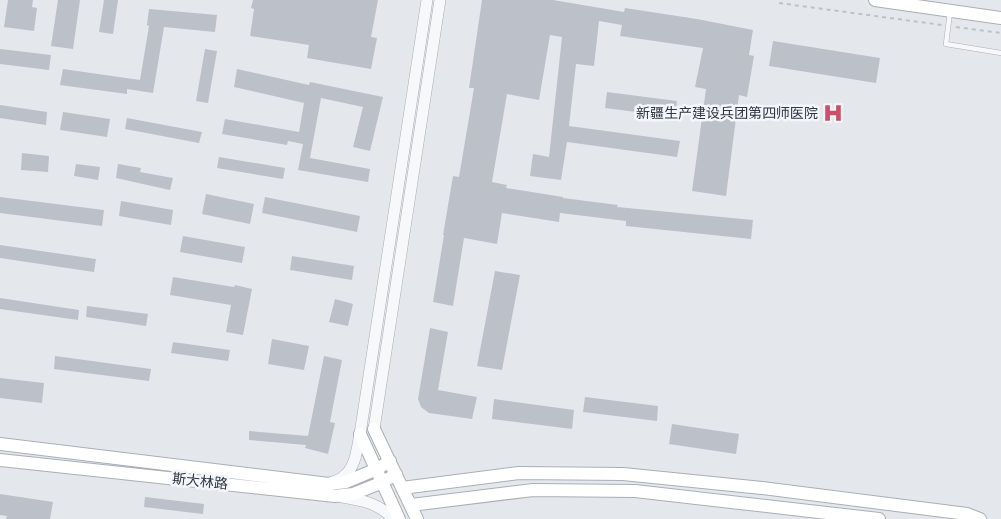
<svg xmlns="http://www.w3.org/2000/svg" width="1001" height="519" viewBox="0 0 1001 519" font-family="'Archivo Narrow','Noto Sans SC',sans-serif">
<rect width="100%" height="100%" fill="#e4e8ec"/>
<path fill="#bcc1c9" d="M 8,0 L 33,0 L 32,7 L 37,8 L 34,31 L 4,27 Z
M 58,0 L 80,0 L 73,49 L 51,46 Z
M 104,0 L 118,0 L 113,34 L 99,32 Z
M 253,0 L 378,0 L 371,37 L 377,38 L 371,69 L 307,58 L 309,45 L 250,36 L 254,9 L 251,8 Z
M 482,0 L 553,0 L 624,12 L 625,8 L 697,19 L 753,30 L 749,55 L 754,56 L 747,97 L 739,95 L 726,196 L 692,191 L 706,89 L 695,87 L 703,48 L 620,36 L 622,25 L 599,21 L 594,66 L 576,64 L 569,126 L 680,141 L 677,157 L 567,142 L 561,180 L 530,176 L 533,154 L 549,157 L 562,37 L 550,35 L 539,100 L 507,94 L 492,182 L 507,185 L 506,188 L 563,197 L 563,198 L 618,205 L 617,207 L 753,220 L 751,239 L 626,226 L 626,221 L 560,213 L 559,222 L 502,213 L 497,244 L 464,238 L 453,306 L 433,302 L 444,235 L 443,235 L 453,176 L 459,177 L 474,88 L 469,88 Z
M 149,9 L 217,15 L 215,32 L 164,27 L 153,93 L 127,89 L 127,94 L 60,85 L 63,69 L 140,80 L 149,26 L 147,25 Z
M 773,41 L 880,58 L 876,83 L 769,66 Z
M 0,49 L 51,55 L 49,70 L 0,64 Z
M 205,49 L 217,51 L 208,103 L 196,101 Z
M 237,69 L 309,85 L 310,82 L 383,97 L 370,151 L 353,147 L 363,107 L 321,98 L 310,158 L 370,169 L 368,182 L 298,170 L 303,144 L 288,141 L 287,145 L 222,134 L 225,119 L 299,132 L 304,103 L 234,87 Z
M 607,92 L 677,101 L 675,117 L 605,108 Z
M 0,105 L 47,112 L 46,125 L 0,118 Z
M 63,112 L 110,119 L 107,137 L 60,130 Z
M 127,118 L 202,132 L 199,143 L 125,129 Z
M 22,153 L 49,156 L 48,172 L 21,170 Z
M 219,157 L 285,168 L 283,179 L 217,168 Z
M 76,164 L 100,167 L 98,180 L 74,176 Z
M 118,164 L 141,168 L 140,172 L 173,178 L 170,190 L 116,178 Z
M 206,194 L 254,204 L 250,224 L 202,214 Z
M 0,197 L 104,210 L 102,226 L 0,213 Z
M 265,197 L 360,216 L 357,232 L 262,213 Z
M 121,201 L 173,210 L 171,225 L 119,216 Z
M 183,236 L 245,247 L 242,263 L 180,252 Z
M 0,245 L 96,259 L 94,272 L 0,258 Z
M 292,256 L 354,266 L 352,280 L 290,270 Z
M 495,271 L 520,275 L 502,370 L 477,366 Z
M 173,277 L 234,287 L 235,285 L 252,289 L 243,335 L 226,332 L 231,305 L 170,295 Z
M 0,298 L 79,310 L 78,320 L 0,309 Z
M 335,299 L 353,304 L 348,326 L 329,322 Z
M 87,306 L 148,314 L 146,326 L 86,317 Z
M 430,328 L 448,332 L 438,390 L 477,397 L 472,419 L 429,413 L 421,407 L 418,399 Z
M 272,339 L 309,346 L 304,370 L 268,364 Z
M 173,342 L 230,350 L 228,361 L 171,353 Z
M 55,356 L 151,369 L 149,381 L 54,369 Z
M 324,356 L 342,360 L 330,422 L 335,423 L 328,454 L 305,448 L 306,445 L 249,440 L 249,431 L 308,436 Z
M 0,378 L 44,383 L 42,403 L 0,398 Z
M 585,397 L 658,406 L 657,421 L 583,412 Z
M 494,399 L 574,410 L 572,429 L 492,419 Z
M 672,424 L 739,434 L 736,454 L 669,444 Z
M 0,494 L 53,502 L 50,519 L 6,519 L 7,516 L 0,515 Z
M 145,497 L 204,504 L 203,514 L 144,507 Z"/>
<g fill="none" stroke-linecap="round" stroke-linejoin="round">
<defs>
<path id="service" d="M 950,12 L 946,44 L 1001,53"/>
<path id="tertiary" d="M 374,429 L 440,0
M 332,482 C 336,481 341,479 344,476 C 356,467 357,448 360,434 L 427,0
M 342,497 C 361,500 379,503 393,519"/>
<path id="secondary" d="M 875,0 L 1001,18
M 374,429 L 417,519
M 360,434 L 399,519
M 0,444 L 329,484 L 346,482 L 377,469 L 390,461
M 0,460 L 335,496 L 353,494 L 383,482 L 396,474
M 402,488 L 519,473 L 623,474 L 762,488 L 967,514 L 980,519
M 411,505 L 533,490 L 635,491 L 879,519"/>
</defs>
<use href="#service" stroke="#a9afb6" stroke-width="5.5"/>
<use href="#tertiary" stroke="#a9afb6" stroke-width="12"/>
<use href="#secondary" stroke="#a9afb6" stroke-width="14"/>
<path stroke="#bec2c7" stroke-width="2" stroke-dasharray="4 4" stroke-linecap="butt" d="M 779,3 L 942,25
M 956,27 L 1001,33"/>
<use href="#service" stroke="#f7f8fa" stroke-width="4.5"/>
<use href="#tertiary" stroke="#f7f8fa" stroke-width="11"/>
<use href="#secondary" stroke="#fff" stroke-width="12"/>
</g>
<defs>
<symbol id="hospital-bare" viewBox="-9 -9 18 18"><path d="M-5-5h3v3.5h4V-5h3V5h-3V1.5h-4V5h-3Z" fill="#cb4f68" stroke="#f4f6f9" stroke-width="2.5" paint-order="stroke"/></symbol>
</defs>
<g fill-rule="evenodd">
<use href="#hospital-bare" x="819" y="99" width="28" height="28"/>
</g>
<g text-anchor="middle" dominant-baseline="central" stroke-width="5" stroke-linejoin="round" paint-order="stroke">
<g font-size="14" fill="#2c3644" stroke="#f4f6f9" text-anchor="end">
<text x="818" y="113">新疆生产建设兵团第四师医院</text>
</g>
<g font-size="14" fill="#2c3644" stroke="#f4f6f9">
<text transform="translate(200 481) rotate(6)">斯大林路</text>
</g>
</g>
</svg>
